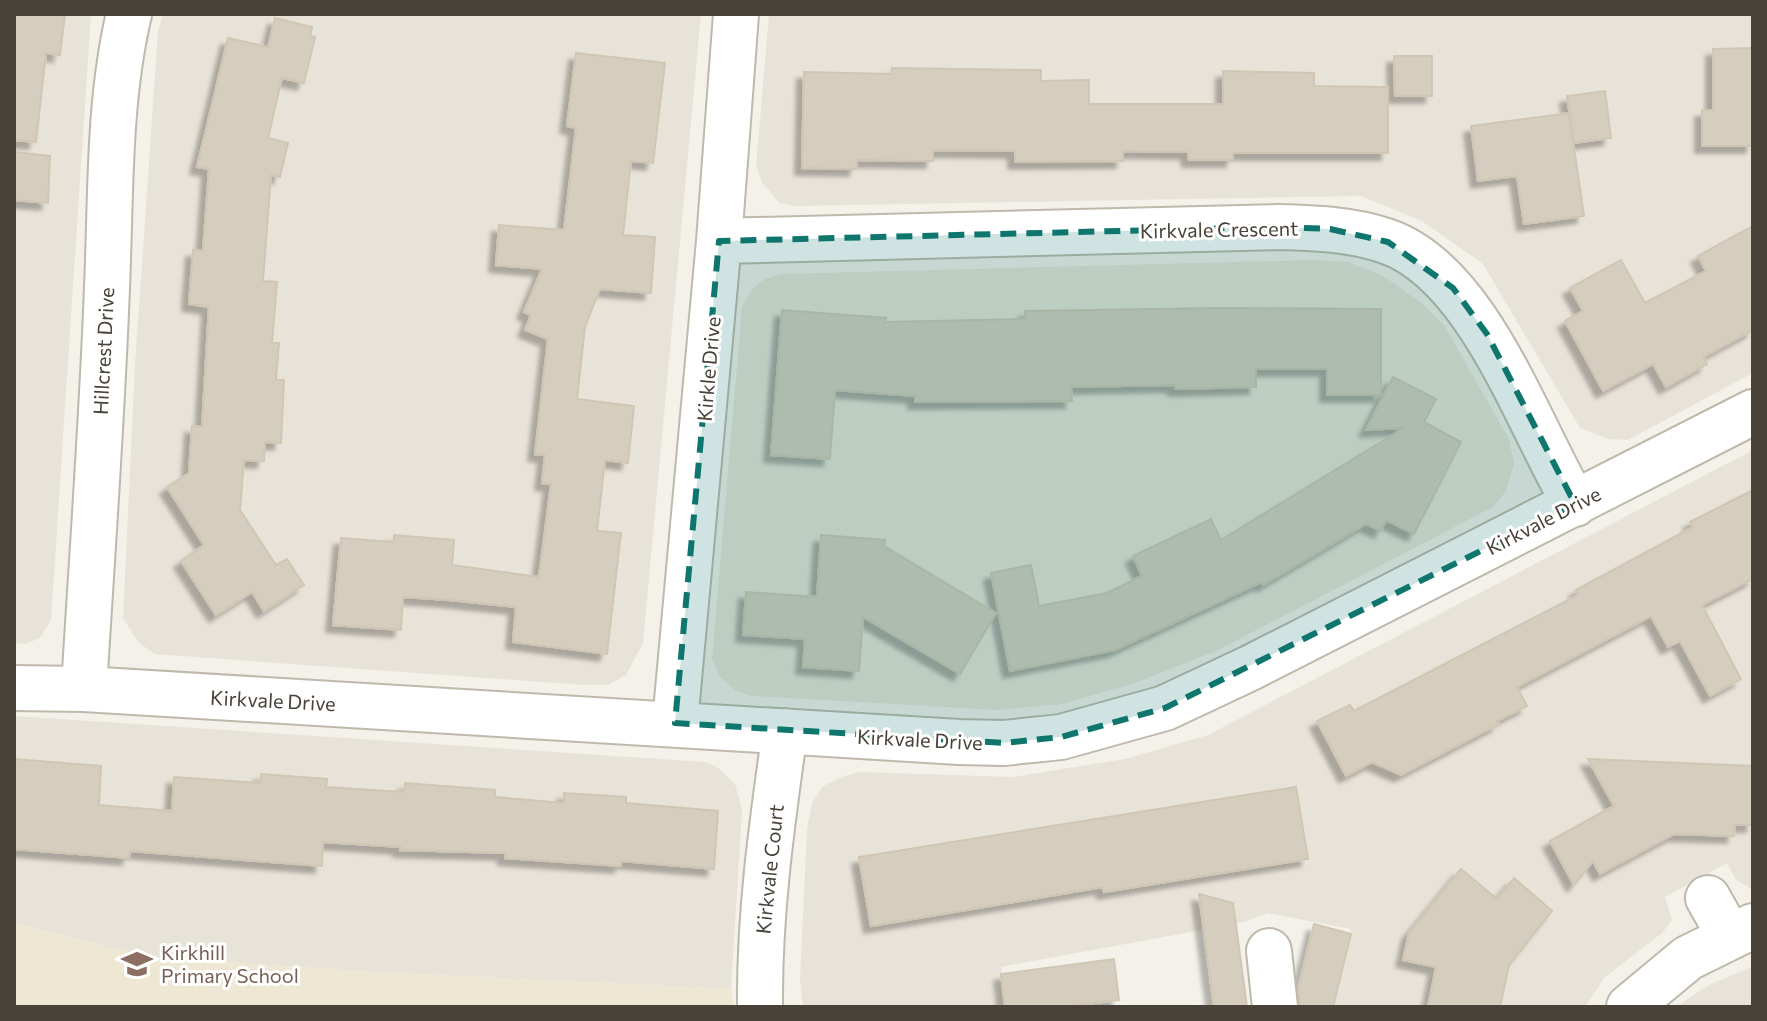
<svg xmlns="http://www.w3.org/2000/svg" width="1767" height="1021" viewBox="0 0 1767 1021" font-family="Commissioner,sans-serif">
<defs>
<filter id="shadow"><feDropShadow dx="-7" dy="7" stdDeviation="2" flood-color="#0004"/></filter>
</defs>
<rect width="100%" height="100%" fill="#f4f1ea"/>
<path fill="#e8e3d8" d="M 14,14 L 91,14 L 51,620 L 40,638 L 25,644 L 14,643 Z
M 163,14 L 701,14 L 643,643 L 626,675 L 608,685 L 584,685 L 155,654 L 139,643 L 123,618 L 135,365 L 158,32 Z
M 769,14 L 1753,14 L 1753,373 L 1628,440 L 1608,439 L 1580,428 L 1483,264 L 1422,221 L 1361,196 L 796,206 L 779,203 L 762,182 L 756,166 Z
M 1314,260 L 1348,262 L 1385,277 L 1424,305 L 1444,325 L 1509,439 L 1514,464 L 1506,491 L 1493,507 L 1216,651 L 1135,683 L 1061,704 L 998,710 L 751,696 L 735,690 L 720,677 L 712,659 L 742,307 L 752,289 L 763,280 L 780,274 Z
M 1753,450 L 1753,890 L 1736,880 L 1727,863 L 1665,897 L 1672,920 L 1662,933 L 1605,977 L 1585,1007 L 1333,1007 L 1351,929 L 1268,913 L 1244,922 L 1001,967 L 1005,1007 L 803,1007 L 800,980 L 807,829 L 812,803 L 823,786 L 841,777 L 859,772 L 1013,777 L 1125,759 L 1208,735 Z
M 14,716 L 705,762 L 717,767 L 735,784 L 742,810 L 731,989 L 374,972 L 147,957 L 14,923 Z
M 1753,966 L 1753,1007 L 1676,1007 L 1707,986 Z"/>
<path fill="#ede7d4" d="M 14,923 L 147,957 L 374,972 L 731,989 L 734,1007 L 14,1007 Z"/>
<path fill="#d5cebf" stroke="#d0c6b3" stroke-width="2" filter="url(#shadow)" d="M 14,14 L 65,14 L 60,55 L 46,53 L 36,142 L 14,140 Z
M 275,18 L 312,27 L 310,36 L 315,37 L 304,83 L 282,78 L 268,138 L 288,143 L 280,177 L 271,175 L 263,281 L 277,282 L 272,343 L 279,343 L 276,380 L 284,380 L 281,443 L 265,442 L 264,461 L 244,460 L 240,510 L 276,565 L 287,559 L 304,585 L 264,611 L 252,592 L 216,615 L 181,561 L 204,545 L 167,487 L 189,473 L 192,426 L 202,427 L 209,307 L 189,304 L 193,250 L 203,251 L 209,169 L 197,167 L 228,38 L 268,47 Z
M 1753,48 L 1753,146 L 1702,146 L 1702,110 L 1713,110 L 1713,49 Z
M 576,53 L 665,63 L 653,163 L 631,161 L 623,235 L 655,237 L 651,293 L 600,289 L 585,327 L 577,399 L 634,406 L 628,463 L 605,460 L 597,531 L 621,533 L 607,654 L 513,642 L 516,607 L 449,600 L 403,597 L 401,630 L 333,625 L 341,538 L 394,542 L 394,535 L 454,540 L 452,565 L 539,577 L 551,484 L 542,483 L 545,455 L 535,454 L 548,339 L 525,330 L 531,315 L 524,312 L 542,269 L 496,265 L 499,225 L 564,230 L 576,128 L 567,126 Z
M 1394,56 L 1432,56 L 1432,96 L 1395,96 Z
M 892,68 L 1041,70 L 1041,81 L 1089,80 L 1089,104 L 1223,104 L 1223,71 L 1314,73 L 1314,86 L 1388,87 L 1388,153 L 1233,153 L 1233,160 L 1189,160 L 1188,152 L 1123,151 L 1123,161 L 1015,162 L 1015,151 L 933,150 L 933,161 L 857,160 L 856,169 L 802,168 L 804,72 L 891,74 Z
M 1605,91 L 1611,138 L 1574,143 L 1567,96 Z
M 1569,113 L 1584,216 L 1524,224 L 1517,176 L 1478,181 L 1471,126 Z
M 14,152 L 50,156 L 48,203 L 14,200 Z
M 1753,226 L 1753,330 L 1703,357 L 1707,364 L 1666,387 L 1653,364 L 1603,391 L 1565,321 L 1583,311 L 1570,288 L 1621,260 L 1645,303 L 1706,271 L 1698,256 Z
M 1220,308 L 1381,309 L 1381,395 L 1327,395 L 1327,369 L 1256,369 L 1256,387 L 1175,389 L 1175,385 L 1071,387 L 1072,401 L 915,402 L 915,396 L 835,390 L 830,459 L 771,455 L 782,310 L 886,318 L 885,322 L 1025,319 L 1025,311 Z
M 1393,377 L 1436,399 L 1424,422 L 1461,442 L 1414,534 L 1386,520 L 1381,531 L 1366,524 L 1263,585 L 1262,582 L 1115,650 L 1010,671 L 991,573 L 1031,565 L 1039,606 L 1107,593 L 1142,576 L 1133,556 L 1211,519 L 1221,540 L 1404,428 L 1366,430 Z
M 1753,490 L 1753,579 L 1702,605 L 1741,679 L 1710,696 L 1680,641 L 1668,647 L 1651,616 L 1517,687 L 1527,706 L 1497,721 L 1499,724 L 1401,775 L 1372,762 L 1346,776 L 1317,721 L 1350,705 L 1354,711 L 1578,595 L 1576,590 L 1693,527 L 1690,522 Z
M 821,535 L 885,540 L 884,546 L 996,613 L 960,674 L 863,617 L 859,671 L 803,667 L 805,639 L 743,635 L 746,592 L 817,597 Z
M 14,759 L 101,766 L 99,805 L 172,811 L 174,777 L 260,783 L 261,774 L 327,779 L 326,787 L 404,792 L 405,783 L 495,790 L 495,797 L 564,803 L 564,793 L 626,797 L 626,803 L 718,811 L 714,869 L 621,861 L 621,866 L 505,858 L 505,853 L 400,850 L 401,847 L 323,842 L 322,866 L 130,851 L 129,858 L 14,849 Z
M 1588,759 L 1753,766 L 1753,825 L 1735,825 L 1734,836 L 1674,834 L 1600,874 L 1593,861 L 1574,885 L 1550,841 L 1614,806 Z
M 1296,787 L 1308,859 L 1104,892 L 1103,887 L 871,926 L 859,857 Z
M 1461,869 L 1497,899 L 1514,878 L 1552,911 L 1509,965 L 1500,1007 L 1428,1007 L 1436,967 L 1403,960 L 1409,933 Z
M 1199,894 L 1233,903 L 1247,1007 L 1214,1007 Z
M 1314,924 L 1351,934 L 1333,1007 L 1300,1007 L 1298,989 Z
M 1114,959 L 1119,1000 L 1063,1007 L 1005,1007 L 1001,974 Z"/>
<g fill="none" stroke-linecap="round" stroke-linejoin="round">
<defs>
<path id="street" d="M 719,241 L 1278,227 C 1314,228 1351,229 1386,241 C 1478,272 1528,425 1575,504
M 14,688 L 84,689 L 959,742 L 1004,743 L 1061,737 L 1165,708 L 1250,668 L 1753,412
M 84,689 C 92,555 102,421 107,287 C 111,196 108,103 129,14
M 675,723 L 719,241 L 736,14
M 1708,898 L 1730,937
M 1269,951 L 1275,1007
M 760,1007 C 759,914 772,823 785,731
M 1629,1007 L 1688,958 L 1753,926"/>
</defs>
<use href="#street" stroke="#bfb9ac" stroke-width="48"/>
<use href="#street" stroke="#fff" stroke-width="44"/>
</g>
<path fill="#0f766e" fill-opacity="0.2" stroke="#0f766e" stroke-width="6" stroke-dasharray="16 10" stroke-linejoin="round" d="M 1278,227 L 1330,229 L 1388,242 L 1453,288 L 1487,334 L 1575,504 L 1165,708 L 1061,737 L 1004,743 L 675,723 L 719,241 Z"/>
<defs>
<symbol id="school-bare" viewBox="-9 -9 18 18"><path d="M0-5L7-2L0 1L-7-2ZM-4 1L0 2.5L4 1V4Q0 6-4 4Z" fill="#8d6e63" stroke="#fff" stroke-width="2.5" paint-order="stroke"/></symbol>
</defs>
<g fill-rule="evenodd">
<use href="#school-bare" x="115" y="942" width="44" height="44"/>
</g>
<g text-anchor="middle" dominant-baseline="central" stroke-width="6" stroke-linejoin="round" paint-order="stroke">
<g font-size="20" fill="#484238" stroke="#fff">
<text transform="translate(1219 229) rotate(-1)">Kirkvale Crescent</text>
<text transform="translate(103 351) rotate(-87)">Hillcrest Drive</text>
<text transform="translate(708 369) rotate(-85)">Kirkle Drive</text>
<text transform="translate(1543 520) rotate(-27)">Kirkvale Drive</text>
<text transform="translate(273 700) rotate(3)">Kirkvale Drive</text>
<text transform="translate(920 739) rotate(3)">Kirkvale Drive</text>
<text transform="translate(769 869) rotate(-84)">Kirkvale Court</text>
</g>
<g font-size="20" fill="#785e54" stroke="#fff" text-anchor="start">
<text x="161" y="952">Kirkhill<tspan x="161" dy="23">Primary School</tspan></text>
</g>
</g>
<rect width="1767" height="1021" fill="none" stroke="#484238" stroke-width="32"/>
</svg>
